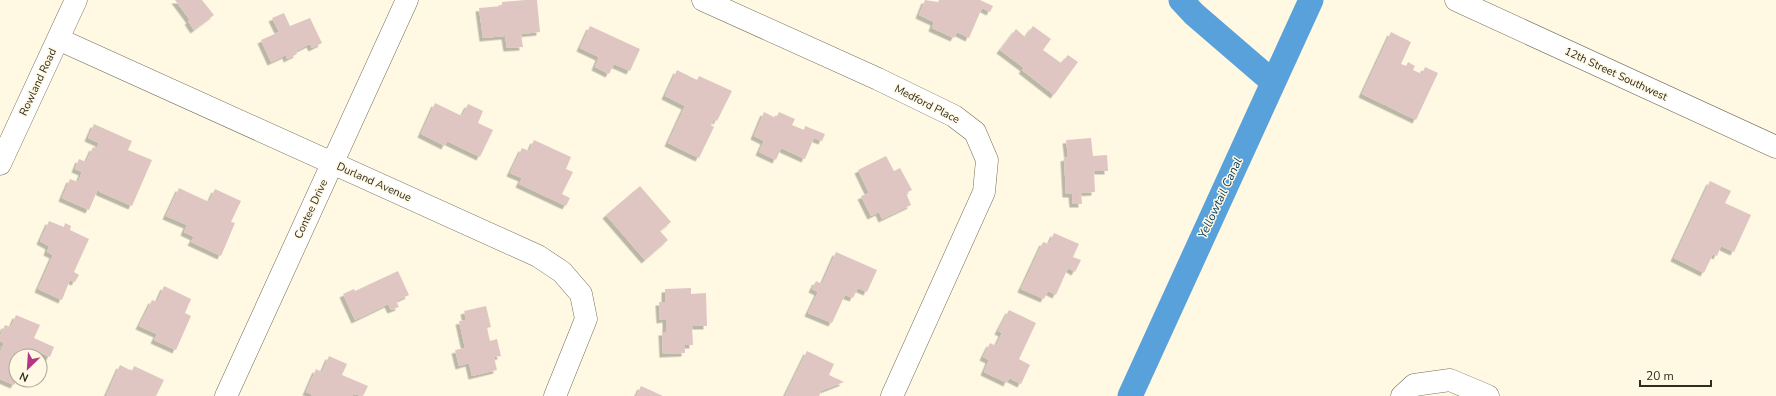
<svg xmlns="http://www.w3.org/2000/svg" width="1776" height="396" viewBox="0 0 1776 396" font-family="'Nunito Sans',sans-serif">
<defs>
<filter id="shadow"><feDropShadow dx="-3.5" dy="3.5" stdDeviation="0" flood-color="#0004"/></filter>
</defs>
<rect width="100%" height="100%" fill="#fff9e3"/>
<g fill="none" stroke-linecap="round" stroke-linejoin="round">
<path stroke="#58a1da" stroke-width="25" d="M 1181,0 L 1194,14 L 1273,82
M 1130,396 L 1311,0"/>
</g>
<path fill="#e0c6c3" filter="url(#shadow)" d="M 175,0 L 202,0 L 214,15 L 194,30 L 188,21 L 190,20 Z
M 525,0 L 537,0 L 540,32 L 521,34 L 523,47 L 507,48 L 505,36 L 483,38 L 479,8 L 502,6 L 502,2 Z
M 925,0 L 938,2 L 939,0 L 980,0 L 993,6 L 990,12 L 982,8 L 969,38 L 957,32 L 954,38 L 932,28 L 934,22 L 919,15 Z
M 284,13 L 290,26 L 310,18 L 322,43 L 312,48 L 310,44 L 296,51 L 297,54 L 287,59 L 286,55 L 271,62 L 261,40 L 279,32 L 272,18 Z
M 590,26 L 640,49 L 630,71 L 614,64 L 609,74 L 595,67 L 599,57 L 580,48 Z
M 1033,26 L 1051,39 L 1043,50 L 1061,63 L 1068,55 L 1078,62 L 1054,95 L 1022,70 L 1024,68 L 1000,50 L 1016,29 L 1025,37 Z
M 1391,32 L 1411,42 L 1401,64 L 1406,66 L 1408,62 L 1415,66 L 1413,70 L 1422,74 L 1425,67 L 1438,73 L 1416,120 L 1362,94 Z
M 677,70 L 697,80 L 699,76 L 732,91 L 717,121 L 714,119 L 711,125 L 714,127 L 699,158 L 668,143 L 685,106 L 665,96 Z
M 435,103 L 462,116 L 468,104 L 483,111 L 478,123 L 493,130 L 480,157 L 447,141 L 445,146 L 421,134 Z
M 764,112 L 776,118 L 779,112 L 795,119 L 792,125 L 804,130 L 805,126 L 825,134 L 822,141 L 814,138 L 805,159 L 781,148 L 776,160 L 759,152 L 764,141 L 754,136 Z
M 94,124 L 132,141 L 128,150 L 152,160 L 132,206 L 100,192 L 98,189 L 89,210 L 62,198 L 70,179 L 78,182 L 82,172 L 75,169 L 79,159 L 86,162 L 93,147 L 96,149 L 99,143 L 88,138 Z
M 1091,138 L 1093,156 L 1107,155 L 1108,171 L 1094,171 L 1095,192 L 1081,193 L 1082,204 L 1073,204 L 1072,194 L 1066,194 L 1064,158 L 1068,157 L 1066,140 Z
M 534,140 L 571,157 L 566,169 L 573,172 L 562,194 L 570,198 L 566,206 L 519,184 L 522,178 L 510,173 L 522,148 L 529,151 Z
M 886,156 L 894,171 L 900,168 L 912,190 L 906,193 L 911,205 L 882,219 L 879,212 L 871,216 L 861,196 L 869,193 L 858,170 Z
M 1710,181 L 1731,191 L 1725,203 L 1751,215 L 1734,252 L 1721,246 L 1717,256 L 1713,254 L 1704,273 L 1674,258 Z
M 640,186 L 671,222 L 660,231 L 668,240 L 645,260 L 606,215 Z
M 179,188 L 209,202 L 215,189 L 241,201 L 231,222 L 235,223 L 221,256 L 191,242 L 194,237 L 184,232 L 187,225 L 166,216 Z
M 49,221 L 64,227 L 65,223 L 71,226 L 70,230 L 89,239 L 74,272 L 79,275 L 75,282 L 70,280 L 62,300 L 38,289 L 53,255 L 47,252 L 49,246 L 40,241 Z
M 1054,233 L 1079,244 L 1073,257 L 1081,260 L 1075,272 L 1068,268 L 1056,295 L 1048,291 L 1044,299 L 1021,289 L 1043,242 L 1049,244 Z
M 836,252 L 877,270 L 867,292 L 858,288 L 853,298 L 845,295 L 832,323 L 808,313 L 818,292 L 812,289 L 816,281 L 822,284 Z
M 398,271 L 409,295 L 396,301 L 399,307 L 391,310 L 388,304 L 355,320 L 343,294 L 354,289 L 355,291 Z
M 164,286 L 191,299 L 185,313 L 191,316 L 176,350 L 154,340 L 157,334 L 139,326 L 152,300 L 157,302 Z
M 691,288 L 691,294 L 706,293 L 707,326 L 692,326 L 693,345 L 685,345 L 685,353 L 663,354 L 662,332 L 666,332 L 666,319 L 660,320 L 659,302 L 665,302 L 665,289 Z
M 486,306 L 491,327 L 487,328 L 490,341 L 497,339 L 501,356 L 494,357 L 497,370 L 472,376 L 469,363 L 459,366 L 455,350 L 465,348 L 459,321 L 466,320 L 464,311 Z
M 1009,310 L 1036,323 L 1019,359 L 1030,365 L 1021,384 L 1009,378 L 1007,383 L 984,372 L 989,360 L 983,357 L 990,343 L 996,346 L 1002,333 L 998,331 Z
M 16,315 L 40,325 L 34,338 L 54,347 L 50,357 L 37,351 L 35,356 L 16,356 L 17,380 L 14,385 L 0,379 L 0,353 L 4,343 L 0,341 L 0,336 L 5,325 L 11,327 Z
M 807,351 L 834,364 L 829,375 L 844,382 L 821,391 L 819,396 L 785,396 Z
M 329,356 L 347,364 L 342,375 L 368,386 L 363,396 L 353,394 L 353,396 L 311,396 L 312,394 L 306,392 L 316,369 L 322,372 Z
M 120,365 L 132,371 L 134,366 L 164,380 L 156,396 L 106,396 Z
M 641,386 L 663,396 L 636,396 Z"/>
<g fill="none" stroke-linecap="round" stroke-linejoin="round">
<defs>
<path id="minor" d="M 703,0 L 878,79 L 954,116 L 975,132 L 987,160 L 984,192 L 892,396
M 1456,0 L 1776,147
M 58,39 L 538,256 L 562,272 L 581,294 L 586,319 L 555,396
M 0,164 L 76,0
M 226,396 L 407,0
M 1402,396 L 1414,385 L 1450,380 L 1488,396"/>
</defs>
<use href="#minor" stroke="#726d59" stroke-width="23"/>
<use href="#minor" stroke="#fff" stroke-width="22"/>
</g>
<g text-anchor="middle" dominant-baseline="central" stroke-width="3" stroke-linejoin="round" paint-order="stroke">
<g font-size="11" fill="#2f2d24" stroke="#fff9e3">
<text transform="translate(1616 74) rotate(25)">12th Street Southwest</text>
<text transform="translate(38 82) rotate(-65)">Rowland Road</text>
<text transform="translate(927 104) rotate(27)">Medford Place</text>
<text transform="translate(374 182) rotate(24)">Durland Avenue</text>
<text transform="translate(311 209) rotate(-65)">Contee Drive</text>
</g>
<g font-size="12" font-style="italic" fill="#064066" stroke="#fff9e3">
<text transform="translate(1220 198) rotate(-65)">Yellowtail Canal</text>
</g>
</g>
<g transform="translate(28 368) rotate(205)"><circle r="19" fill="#fff9e3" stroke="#aca797"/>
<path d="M0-3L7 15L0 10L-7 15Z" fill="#b23686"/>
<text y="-6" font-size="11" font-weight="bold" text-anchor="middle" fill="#2f2d24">N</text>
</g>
<path d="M1640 380v6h71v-6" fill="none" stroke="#2f2d24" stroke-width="2"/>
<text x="1646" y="380" font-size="12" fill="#2f2d24" stroke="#fff9e3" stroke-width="3" paint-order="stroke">20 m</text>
</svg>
